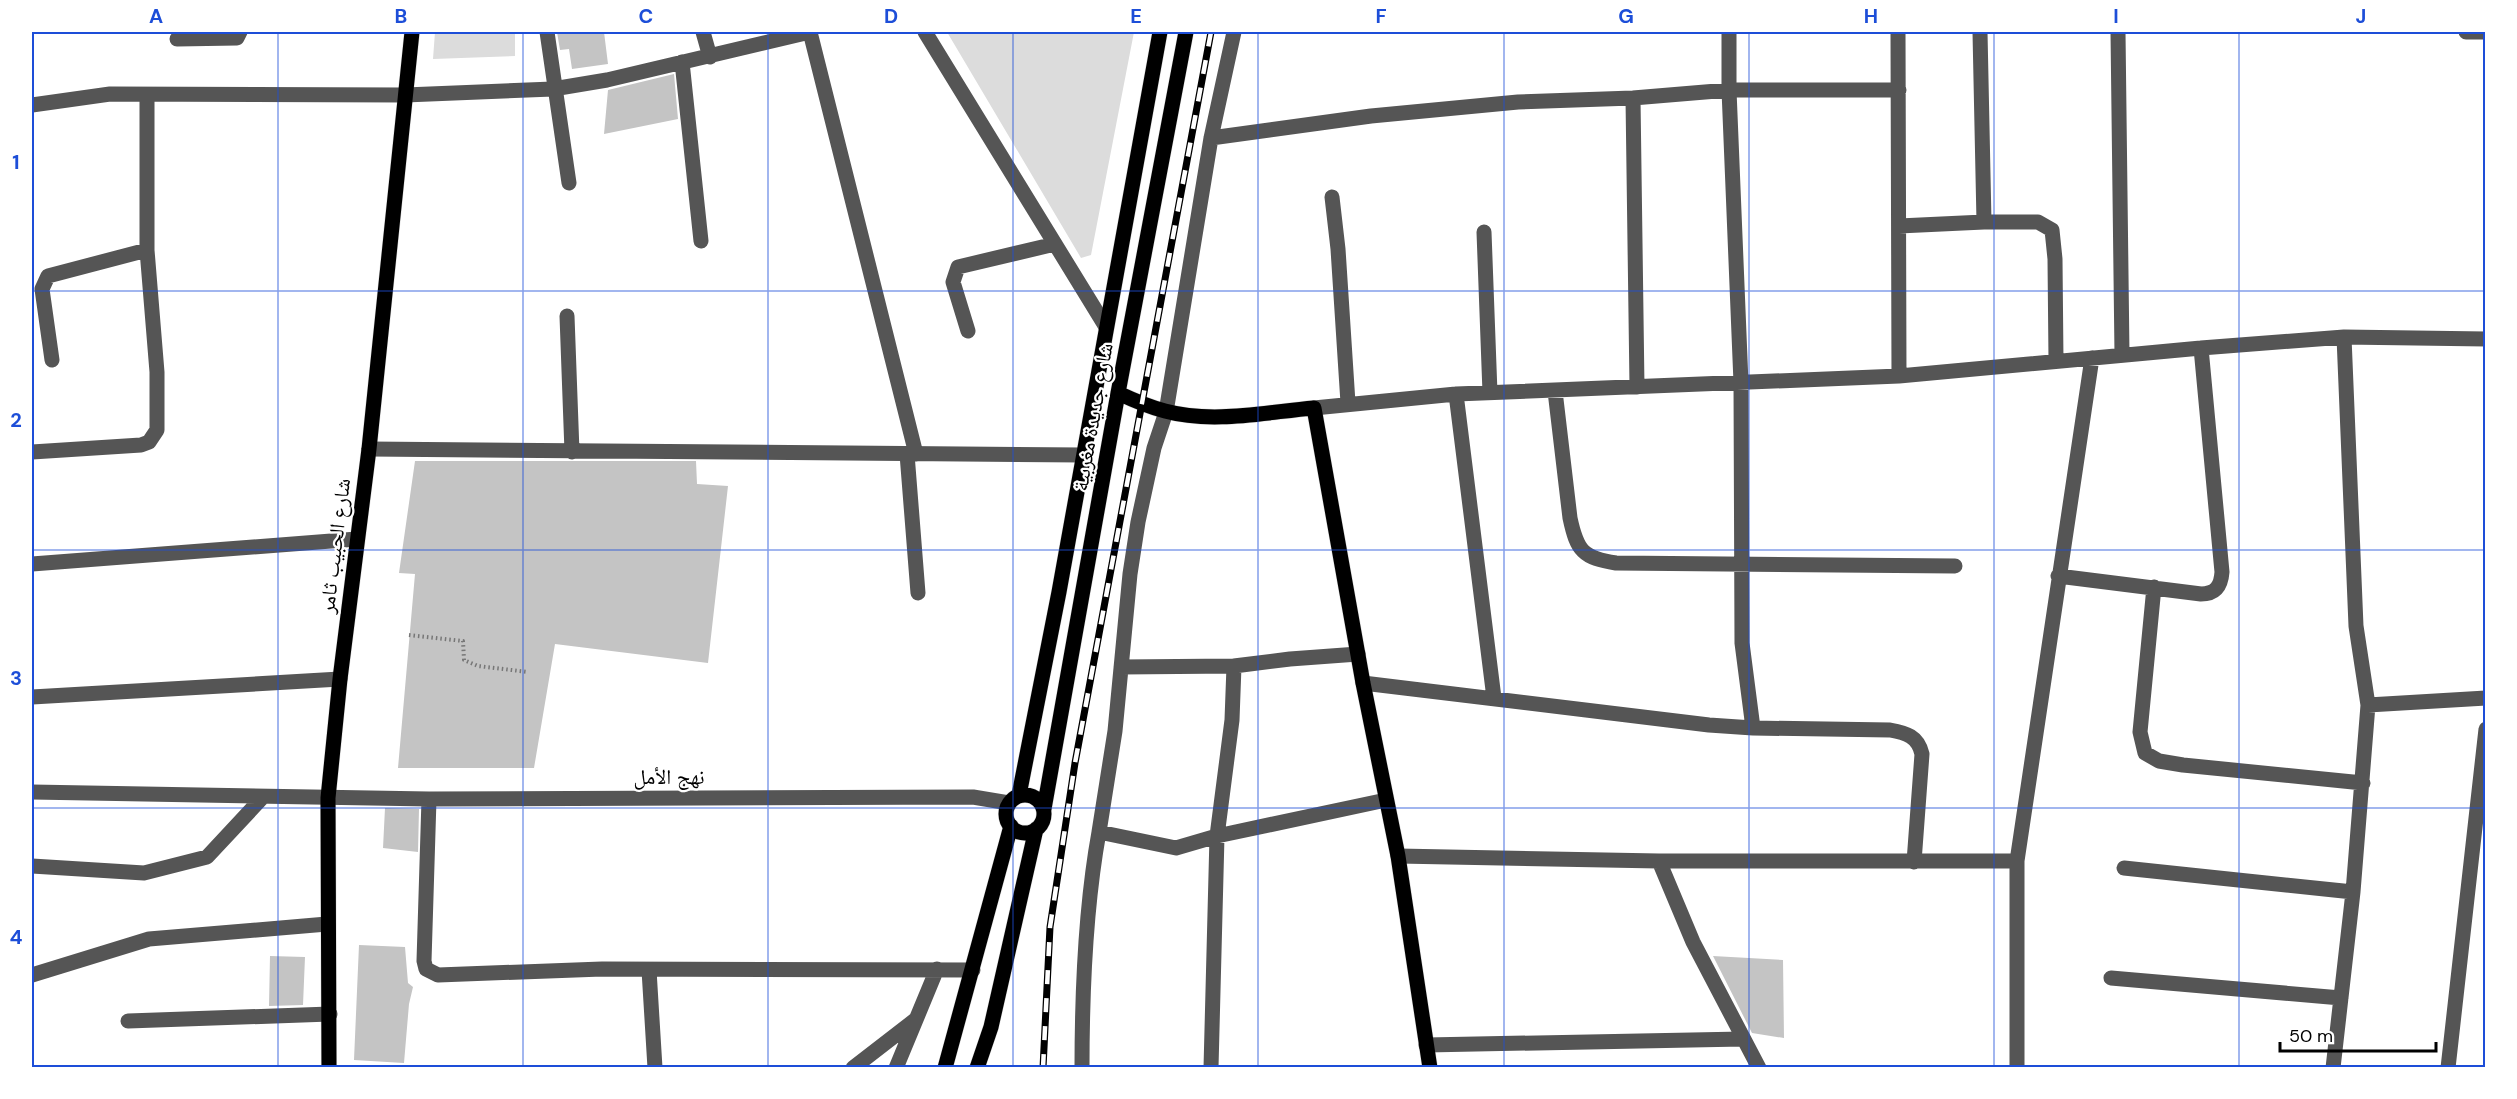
<svg xmlns="http://www.w3.org/2000/svg" width="2517" height="1099" viewBox="0 0 2517 1099" font-family="'DM Sans','Noto Naskh Arabic',sans-serif">
<rect width="100%" height="100%" fill="#fff"/>
<path fill="#dcdcdc" d="M 435,32 L 515,32 L 515,56 L 433,59 Z
M 947,32 L 1134,32 L 1091,255 L 1081,258 Z"/>
<path fill="#c4c4c4" d="M 557,32 L 604,32 L 608,64 L 572,69 L 569,49 L 560,50 Z
M 674,74 L 678,119 L 604,134 L 608,90 Z
M 415,461 L 696,461 L 697,484 L 728,486 L 708,663 L 555,644 L 534,768 L 398,768 L 415,574 L 399,573 Z
M 385,808 L 419,809 L 418,852 L 383,848 Z
M 359,945 L 405,947 L 408,983 L 413,987 L 409,1004 L 404,1063 L 354,1060 Z
M 270,956 L 305,957 L 303,1005 L 269,1006 Z
M 1713,956 L 1783,960 L 1784,1038 L 1752,1033 Z"/>
<g fill="none" stroke-linecap="round" stroke-linejoin="round">
<defs>
<path id="major" d="M 1118,393 C 1133,400 1149,407 1165,411 C 1213,424 1266,412 1314,408 L 1363,683 L 1398,856 L 1430,1068
M1006 814a19 19 0 1 1 38 0a19 19 0 1 1-38 0Z
M 1019,795 L 1059,592 L 1160,32
M 1044,809 L 1118,393 L 1186,32
M 329,1068 L 328,798 L 340,679 L 369,449 L 412,32
M 945,1068 L 1011,826
M 977,1068 L 991,1027 L 1036,829"/>
</defs>
<use href="#major" stroke="#dbdbdb" stroke-width="16"/>
<path stroke="#777" stroke-width="4" stroke-dasharray="1.5 3" stroke-linecap="butt" d="M 409,635 L 463,641 L 464,660 L 478,666 L 528,672"/>
<path stroke="#555" stroke-width="15" d="M 547,32 L 569,183
M 703,32 L 710,57
M 810,32 L 916,454
M 925,32 L 1106,327
M 1729,32 L 1729,90 L 1741,383 L 1742,643 L 1753,728
M 1898,32 L 1899,376
M 1980,32 L 1984,222
M 2118,32 L 2122,355
M 2466,32 L 2486,32
M 177,39 L 237,38 L 240,32
M 682,62 L 701,241
M 1633,98 L 1637,387
M 32,105 L 110,94 L 405,95 L 553,89 L 607,80 L 810,32
M 1211,138 L 1371,116 L 1518,102 L 1633,98 L 1729,90 L 1899,90
M 1332,197 L 1338,249 L 1348,403
M 1899,226 L 1984,222 L 2038,222 L 2052,230 L 2055,259 L 2056,361
M 1484,232 L 1490,393
M 567,316 L 572,452
M 968,331 L 953,282 L 958,267 L 1055,244
M 52,360 L 42,289 L 48,276 L 147,250
M 1555,391 L 1570,518 C 1577,551 1583,558 1616,563 L 1955,566
M 1456,394 L 1494,698
M 1314,408 L 1456,394 L 1899,376 L 2201,348 L 2344,337 L 2486,339
M 369,449 L 1083,455
M 32,452 L 141,445 L 149,442 L 157,430 L 157,372 L 147,250 L 147,95
M 907,454 L 918,593
M 32,564 L 357,539
M 2058,576 L 2201,594 C 2216,594 2221,586 2222,572 L 2201,348
M 2154,587 L 2140,732 L 2145,753 L 2159,761 L 2183,765 L 2363,783
M 1121,667 L 1234,666
M 1363,683 L 1709,725 L 1753,728 L 1890,730 C 1906,733 1918,736 1922,754 L 1914,862
M 32,697 L 340,679
M 2368,705 L 2486,698
M 32,792 L 429,799 L 973,797 L 1009,803
M 429,799 L 424,961 L 426,969 L 438,975 L 602,969 L 973,970
M 1099,832 L 1115,731 L 1130,574 L 1138,522 L 1154,448 L 1166,412 L 1211,138 L 1234,32
M 1398,856 L 1659,861 L 2017,861
M 1659,861 L 1693,942 L 1759,1068
M 32,866 L 144,873 L 207,857 L 262,798
M 2124,868 L 2353,892
M 649,970 L 655,1068
M 32,975 L 149,939 L 327,924
M 2111,978 L 2341,998
M 128,1021 L 330,1014
M 1426,1045 L 1743,1039
M 853,1068 L 915,1020
M 896,1068 L 937,969
M 1082,1068 C 1082,989 1085,909 1099,832 L 1176,848 L 1217,836 L 1386,800
M 1211,1068 L 1217,836 L 1232,720 L 1234,666 L 1290,659 L 1358,654
M 2017,1068 L 2017,861 L 2092,358
M 2333,1068 L 2353,892 L 2368,705 L 2356,626 L 2344,337
M 2448,1068 L 2486,729"/>
<use href="#major" stroke="#000" stroke-width="15"/>
<defs>
<path id="rail" d="M 1043,1068 L 1050,927 L 1075,763 L 1211,32"/>
</defs>
<use href="#rail" stroke="#000" stroke-width="7"/>
<use href="#rail" stroke="#fff" stroke-width="4.5" stroke-dasharray="14" stroke-linecap="butt"/>
</g>
<path fill="none" stroke="#1d4ed8" stroke-width="1.5" stroke-opacity="0.55" d="M 278,32 L 278,1068M 523,32 L 523,1068M 768,32 L 768,1068M 1013,32 L 1013,1068M 1258,32 L 1258,1068M 1504,32 L 1504,1068M 1749,32 L 1749,1068M 1994,32 L 1994,1068M 2239,32 L 2239,1068M 32,291 L 2486,291M 32,550 L 2486,550M 32,808 L 2486,808"/>
<g text-anchor="middle" dominant-baseline="central" stroke-width="4.5" stroke-linejoin="round" paint-order="stroke">
<g font-size="21" fill="#000" stroke="#fff">
<text transform="translate(1093 417) rotate(-80)">شارع جديدة مغربية</text>
<text transform="translate(335 546) rotate(-83)">شارع الحبيب ثامر</text>
<text x="669" y="777">نهج الأمل</text>
</g>
</g>
<rect width="2517" height="1099" fill="none" stroke="#ffffff" stroke-width="66"/>
<path d="M2280 1042v9h156v-9" fill="none" stroke="#000000" stroke-width="3"/>
<text x="2289" y="1042" font-size="18" fill="#000000" stroke="#ffffff" stroke-width="4.5" paint-order="stroke">50 m</text>
<rect x="33" y="33" width="2451" height="1033" fill="none" stroke="#1d4ed8" stroke-width="2"/>
<g font-size="20" text-anchor="middle" font-weight="bold" fill="#1d4ed8">
<text x="156" y="23">A</text>
<text x="401" y="23">B</text>
<text x="646" y="23">C</text>
<text x="891" y="23">D</text>
<text x="1136" y="23">E</text>
<text x="1381" y="23">F</text>
<text x="1626" y="23">G</text>
<text x="1871" y="23">H</text>
<text x="2116" y="23">I</text>
<text x="2361" y="23">J</text>
<text x="16" y="169">1</text>
<text x="16" y="427">2</text>
<text x="16" y="685">3</text>
<text x="16" y="944">4</text>
</g>
</svg>
